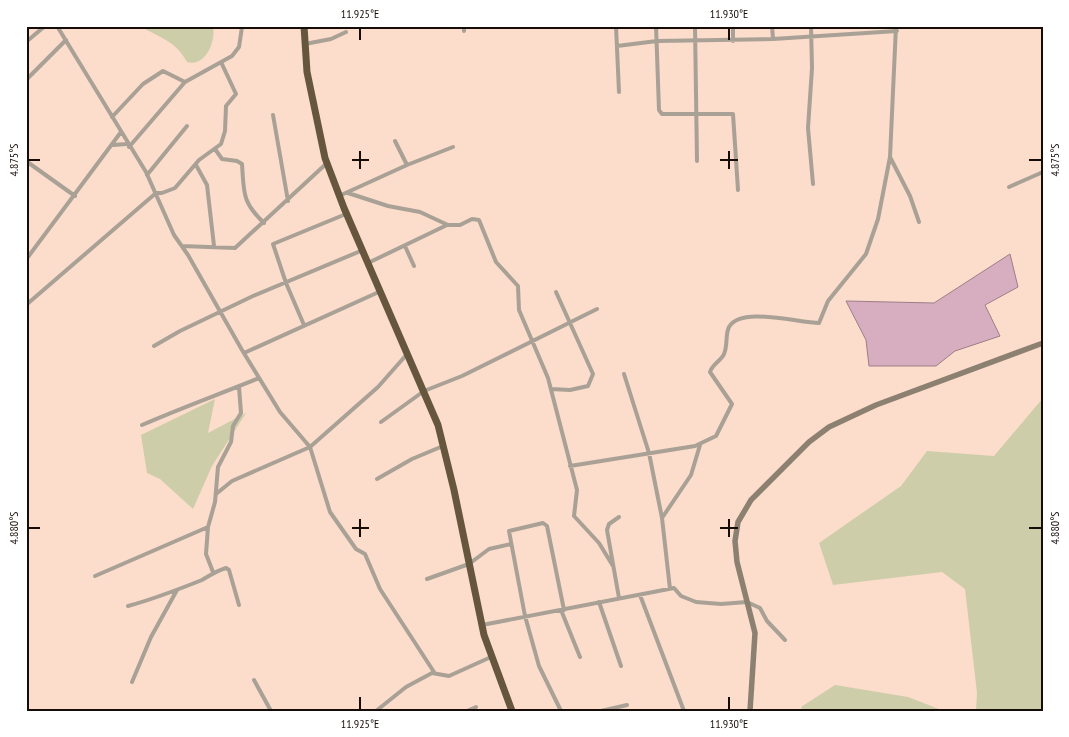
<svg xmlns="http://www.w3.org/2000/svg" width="1069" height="737" viewBox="0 0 1069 737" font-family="'PT Sans Narrow',sans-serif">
<rect width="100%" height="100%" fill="#fcdccb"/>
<path fill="#cecda9" d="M 139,26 L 213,26 C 216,41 206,67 187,62 C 176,41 159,37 139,26 Z
M 1043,398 L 1043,711 L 976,711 L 977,693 L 965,589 L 942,572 L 833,585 L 819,543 L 901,486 L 927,451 L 994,456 Z
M 215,399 L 208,433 L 246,413 L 212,466 L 193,509 L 160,479 L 147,473 L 141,435 Z
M 835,685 L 908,697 L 944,711 L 803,711 L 801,707 Z"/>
<path fill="#d7aebf" stroke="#9d7e88" d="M 1010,254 L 1018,287 L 985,305 L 1000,336 L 955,351 L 936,366 L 869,366 L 866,340 L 846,301 L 934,303 Z"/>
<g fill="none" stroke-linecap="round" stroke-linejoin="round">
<path stroke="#a9a195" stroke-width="4" d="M 57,26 L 146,172 L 174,235 L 188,255 L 242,350 L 280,412 L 310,447 L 330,512 L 356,549 L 365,554 L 380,589 L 434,672
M 616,26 L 619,92
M 656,26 L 659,110 L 662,114 L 733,114 L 738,190
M 695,26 L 697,161
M 733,26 L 733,41
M 772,26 L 773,39
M 811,26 L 812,68 L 808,128 L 813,184
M 896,26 L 890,157 L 910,196 L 919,222
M 464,31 L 464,26
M 26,42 L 45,26
M 305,44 L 331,39 L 346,32
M 617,46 L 657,41 L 773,39 L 897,31
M 1043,76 L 1043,112
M 26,80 L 66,40
M 273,115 L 288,201
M 112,117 L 143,84 L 163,71 L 185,82
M 113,145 L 127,144
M 129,147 L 185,82 L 232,56 L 239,47 L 242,27 L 245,26
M 215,149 L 222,159 L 237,161 L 242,164 C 244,193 242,202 264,223
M 26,161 L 75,196
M 196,165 L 207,185 L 214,246
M 407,165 L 453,147
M 147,175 L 187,126
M 1009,187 L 1043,172
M 348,193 L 388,206 L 420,212 L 448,225 L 460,225 L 472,219 L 479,220 L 496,262 L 518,286 L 519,310 L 548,378 L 577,490 L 574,516 L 599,543 L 613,566
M 339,196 L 407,165 L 395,141
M 182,246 L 235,248 L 327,163
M 405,246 L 414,266
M 28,257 L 121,132
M 368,263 L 447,225
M 26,305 L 156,193 L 162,193 L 175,188 L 199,160 L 221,144 L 225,131 L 226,106 L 236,94 L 221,62
M 304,325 L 286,283 L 273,244 L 346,214
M 154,346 L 180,331 L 253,296 L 363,250
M 244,353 L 381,291
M 624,374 L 649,453 L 662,518
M 551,389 L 570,390 L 588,386 L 593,374 L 556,292
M 381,422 L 424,391 L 462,376 L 597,309
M 142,425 C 181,408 220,394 259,378
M 570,466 L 695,446 L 716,436 L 732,404 L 710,372 C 712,364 721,361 724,354 C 728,345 725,335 729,327 C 741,306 798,323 819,323 L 828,301 L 866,254 L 878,219 L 890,157
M 377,479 L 412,459 L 443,446
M 216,494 L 232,481 L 310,447 L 378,387 L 408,353
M 619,517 L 609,524 L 607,530 L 619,598
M 213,572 L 206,554 L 208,527 L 215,502 L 218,467 L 231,442 L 233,426 L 241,413 L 239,387
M 95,576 L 208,527
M 427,579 L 469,564 L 489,549 L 511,544
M 670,589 L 662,518 L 691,475 L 700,445
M 640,595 L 684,711
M 599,602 L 621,666
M 128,606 C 154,599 177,590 202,580 C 211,575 216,571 226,568 L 229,570 L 239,605
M 561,610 L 580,657
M 482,625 L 674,588 L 681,596 L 696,602 L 721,604 L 747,602 L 760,608 L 767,621 L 785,640
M 254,680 L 271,711
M 132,682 L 151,637 L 177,590
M 376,711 L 406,687 L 432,673 L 449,676 L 491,657
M 467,711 L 476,707
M 561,711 L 539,666 L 525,616 L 509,531 L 543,523 L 547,526 L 564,610
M 601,711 L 627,705"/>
<path stroke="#8c8170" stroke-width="5.5" d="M 750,711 L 755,633 L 737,562 L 735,541 L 738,522 L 751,500 L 809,442 L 829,427 L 876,405 L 1043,343"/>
<path stroke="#66563e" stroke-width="7" d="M 304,26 L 307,72 L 325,158 L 344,208 L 438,425 L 454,490 L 484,635 L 512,711"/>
</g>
<path fill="none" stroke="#170d08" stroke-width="2" d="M 360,28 L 360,40M 729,28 L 729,40M 360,151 L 360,169M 729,151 L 729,169M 28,160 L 40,160M 352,160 L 369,160M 720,160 L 738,160M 1029,160 L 1042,160M 360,519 L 360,537M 729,519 L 729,537M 28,528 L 40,528M 352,528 L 369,528M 720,528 L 738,528M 1029,528 L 1042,528M 360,697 L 360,710M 729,697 L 729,710"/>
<rect width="1069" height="737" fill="none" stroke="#ffffff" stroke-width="55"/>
<rect x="28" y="28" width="1014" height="682" fill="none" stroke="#170d08" stroke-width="2"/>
<g font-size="12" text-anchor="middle" fill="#170d08">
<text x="360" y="18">11.925°E</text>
<text x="729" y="18">11.930°E</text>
<text transform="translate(14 160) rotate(-90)" y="4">4.875°S</text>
<text transform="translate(1055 160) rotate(-90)" y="4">4.875°S</text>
<text transform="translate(14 528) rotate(-90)" y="4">4.880°S</text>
<text transform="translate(1055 528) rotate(-90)" y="4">4.880°S</text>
<text x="360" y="728">11.925°E</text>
<text x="729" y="728">11.930°E</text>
</g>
</svg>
